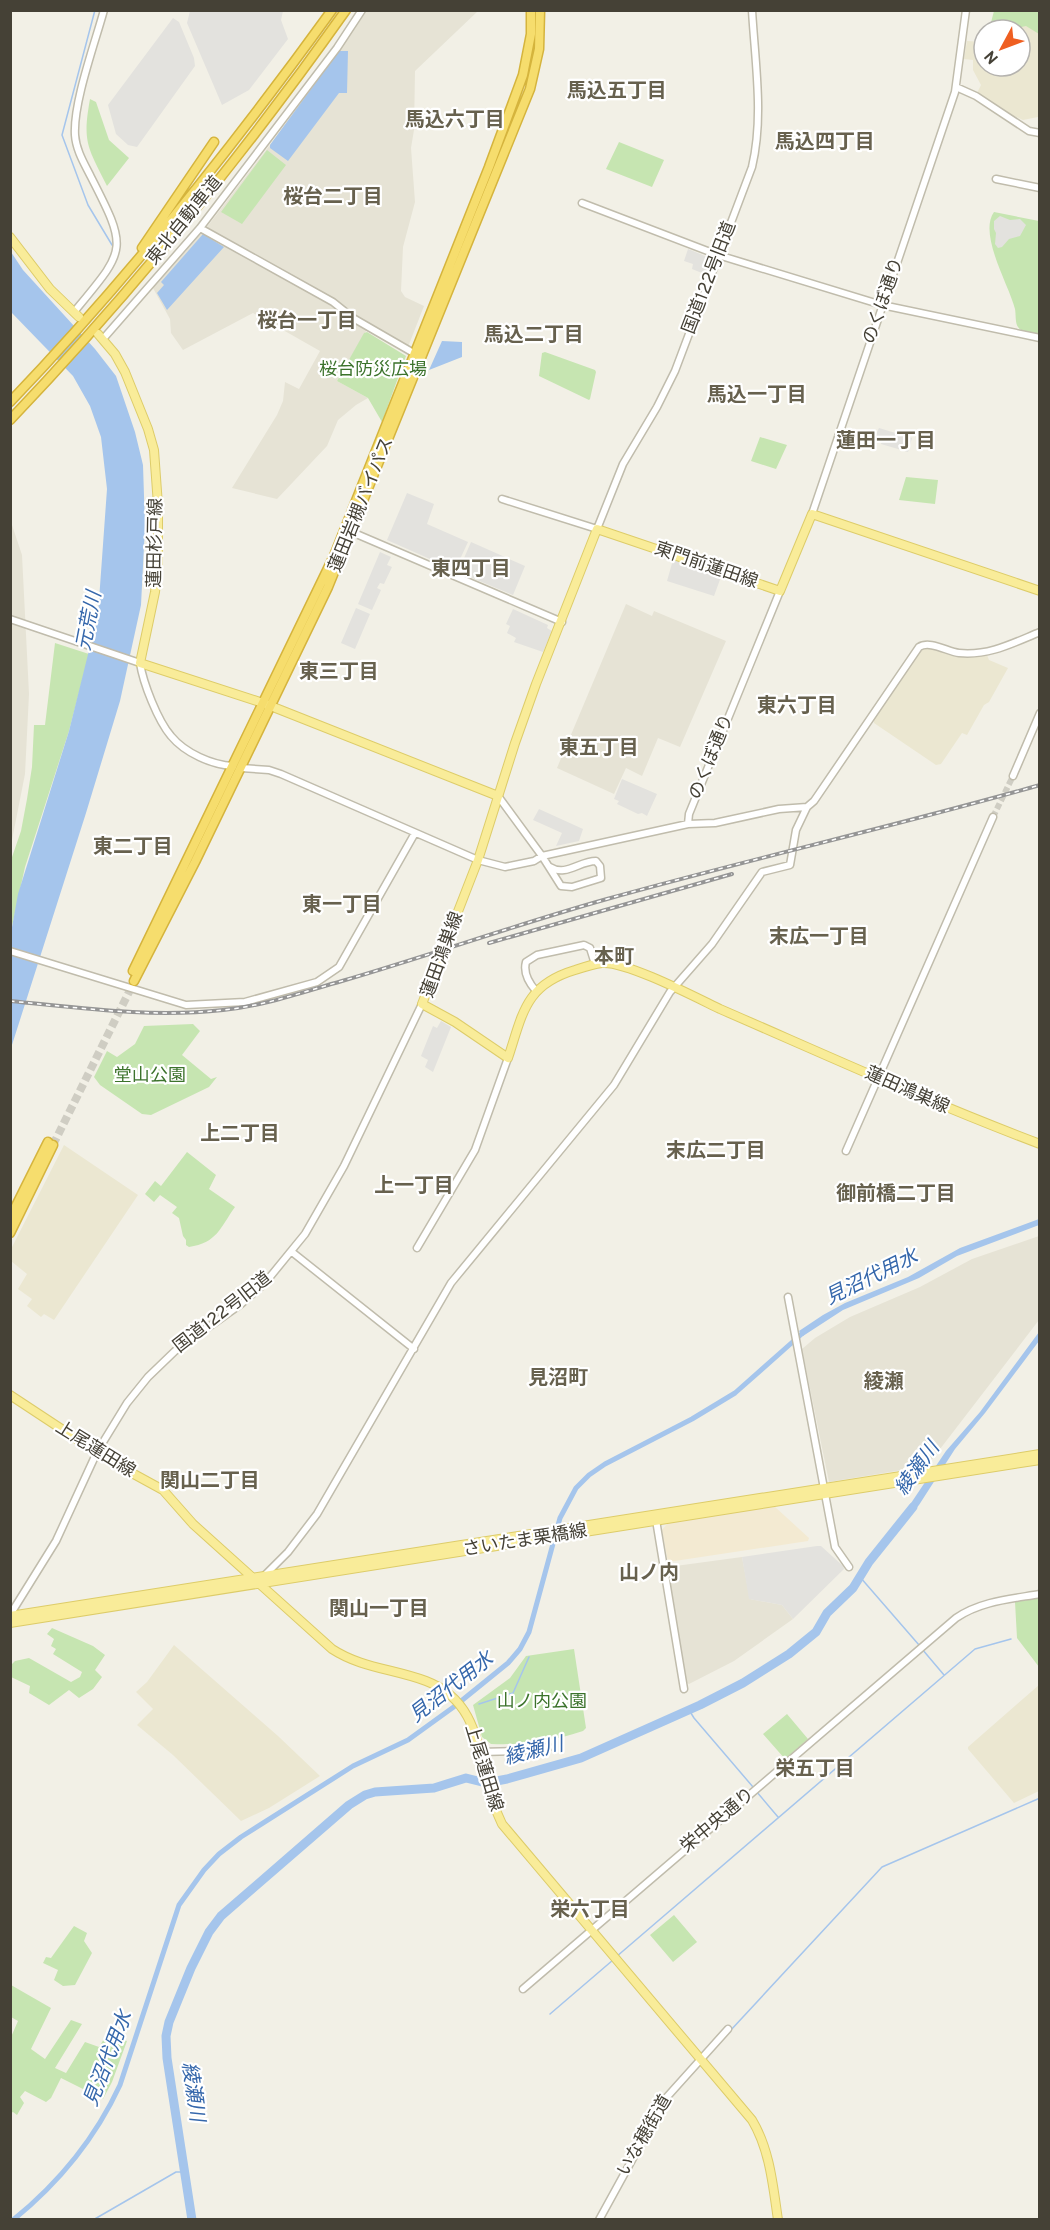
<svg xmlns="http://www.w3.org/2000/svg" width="1050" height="2230" viewBox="0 0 1050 2230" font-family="Overpass,'Noto Sans JP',sans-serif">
<rect width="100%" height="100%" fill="#f2f0e6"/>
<path fill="#e6e3d5" d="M 367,11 L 478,11 L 415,71 L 414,130 L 411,148 L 415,202 L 403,247 L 401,291 L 405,297 L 424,306 L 408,347 L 369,326 L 337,381 L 368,398 L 356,405 L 338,420 L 327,446 L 277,499 L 232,488 L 277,415 L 283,401 L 285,382 L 299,389 L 320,351 L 253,313 L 183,350 L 171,333 L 170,319 L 153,288 L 207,227 L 270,145 Z
M 10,519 L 22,555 L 29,694 L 25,774 L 11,845 Z
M 626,604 L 652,616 L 654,611 L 726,641 L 680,747 L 658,738 L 642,776 L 626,768 L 614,794 L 557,768 Z
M 1039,1236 L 1039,1320 L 927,1466 L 829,1482 L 802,1349 L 815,1338 L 850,1317 L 920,1287 L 972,1259 Z
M 742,1557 L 750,1599 L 782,1605 L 793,1619 L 734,1661 L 689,1684 L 685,1682 L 668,1567 Z"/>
<path fill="#f3ead2" d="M 774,1506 L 809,1538 L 808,1541 L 668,1562 L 662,1530 L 668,1523 Z"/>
<path fill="#ebe7d1" d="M 990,25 L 1039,26 L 1039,116 L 1038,117 L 1023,120 L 995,107 L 977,93 L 981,85 L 973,70 L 973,60 L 964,59 L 967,41 L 984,42 L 984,66 L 1020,66 L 1020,30 L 989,30 Z
M 923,648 L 929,648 L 956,657 L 987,655 L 989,660 L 1008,668 L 989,702 L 984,705 L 967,735 L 962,733 L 941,764 L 936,765 L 874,723 L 874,719 Z
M 64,1145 L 138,1195 L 54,1320 L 44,1314 L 41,1317 L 27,1306 L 32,1299 L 18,1289 L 27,1274 L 11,1261 L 10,1251 Z
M 174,1645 L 278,1736 L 320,1776 L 269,1808 L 241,1821 L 173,1755 L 137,1725 L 153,1709 L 136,1692 L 147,1682 Z
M 1039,1685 L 1039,1791 L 1014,1803 L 968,1749 L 968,1747 Z"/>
<path fill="#c6e5b1" d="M 994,11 L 1039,11 L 1039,34 L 1026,26 L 1008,30 L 989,30 Z
M 90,99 L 96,102 L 109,140 L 129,158 L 107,186 C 88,147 82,143 90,99 Z
M 619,142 L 664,160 L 652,187 L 606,169 Z
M 267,150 L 286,165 L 242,224 L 221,212 Z
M 994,212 L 1039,221 L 1039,334 C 1034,333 1021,333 1018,327 C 1015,323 1016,314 1015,309 C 1009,285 978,234 994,212 Z
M 367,332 L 406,356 L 382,422 L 368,398 L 337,381 L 364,333 Z
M 545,352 L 595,370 L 596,372 L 590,399 L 589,400 L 539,376 L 542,353 Z
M 760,437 L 787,445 L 776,469 L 751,461 Z
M 906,477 L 938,480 L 935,504 L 899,500 Z
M 55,643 L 89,654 L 69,731 L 25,867 L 11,931 L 11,860 L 21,831 L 27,799 L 32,767 L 34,725 L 45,725 Z
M 193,1024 L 200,1031 L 182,1055 L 211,1079 L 217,1077 L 209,1087 L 151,1115 L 142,1114 L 100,1085 L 94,1077 L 107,1051 L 117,1057 L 135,1044 L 144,1026 Z
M 187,1152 L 216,1175 L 209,1189 L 235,1207 C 220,1228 217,1243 189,1247 L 186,1245 L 186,1240 L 183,1236 L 179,1218 L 172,1213 L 177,1207 L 160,1195 L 154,1202 L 145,1194 L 155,1181 L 161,1186 Z
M 1039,1598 L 1040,1598 L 1039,1667 L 1017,1638 L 1015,1602 Z
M 52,1628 L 93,1646 L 105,1655 L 95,1670 L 102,1677 L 93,1689 L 79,1698 L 69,1690 L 49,1705 L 29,1693 L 30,1686 L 11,1677 L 10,1666 L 15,1661 L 29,1658 L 71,1682 L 80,1677 L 82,1672 L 53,1654 L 56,1649 L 51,1646 L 54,1639 L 47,1634 Z
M 574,1649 L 586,1728 L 583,1731 C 548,1742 528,1745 491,1744 L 482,1737 L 473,1705 L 510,1678 L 526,1656 Z
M 787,1714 L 808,1739 L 785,1759 L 763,1734 Z
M 674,1915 L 697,1942 L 673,1962 L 650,1935 Z
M 74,1926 L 87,1933 L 84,1941 L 92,1953 L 75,1985 L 63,1986 L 54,1980 L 58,1970 L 43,1963 L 46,1957 L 51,1958 Z
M 11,1985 L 51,2008 L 31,2049 L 45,2059 L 71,2020 L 82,2024 L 55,2068 L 66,2073 L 85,2042 L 99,2047 L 107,2034 L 127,2041 L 112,2082 L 103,2099 L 61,2078 L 51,2098 L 46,2102 L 25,2091 L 20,2097 L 24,2103 L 17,2115 L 13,2112 L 11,2113 L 11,2037 L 18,2021 L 11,2017 Z"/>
<path fill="#e3e2de" d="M 190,11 L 283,11 L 281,20 L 288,39 L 249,90 L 222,105 L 187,23 Z
M 173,18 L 179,22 L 194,58 L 195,66 L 137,147 L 128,145 L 116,134 L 108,105 Z
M 1000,216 L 1010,220 L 1020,219 L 1026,225 L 1020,236 L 1009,239 L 1002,247 L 998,248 L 995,244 L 996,233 L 994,229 L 994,221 Z
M 688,249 L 710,258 L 712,262 L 707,275 L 692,269 L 693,264 L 684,261 Z
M 879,428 L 912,438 L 908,452 L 881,444 L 883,438 L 875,436 Z
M 407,493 L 434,504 L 427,524 L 468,542 L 455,570 L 387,540 Z
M 471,542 L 525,566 L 513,595 L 458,572 Z
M 380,552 L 391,557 L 387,565 L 392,567 L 384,584 L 380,583 L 377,588 L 381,590 L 372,610 L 358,604 Z
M 676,559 L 722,574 L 714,596 L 667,581 L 673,560 Z
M 356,608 L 370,614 L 355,649 L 341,643 Z
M 513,609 L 548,625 L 547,628 L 552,631 L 543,652 L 514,642 L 516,638 L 507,633 L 510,626 L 506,624 Z
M 622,779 L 657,794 L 647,816 L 642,813 L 638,814 L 617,804 L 619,801 L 614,799 Z
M 539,809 L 583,829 L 579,841 L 556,846 L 562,833 L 533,820 Z
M 441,1021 L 451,1027 L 433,1072 L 425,1067 L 428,1060 L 421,1056 L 433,1026 L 437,1028 Z
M 817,1546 L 821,1546 L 843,1566 L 844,1569 L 793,1619 L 782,1605 L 749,1599 L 742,1557 Z"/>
<path fill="#a5c5ec" d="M 339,51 L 348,51 L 347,93 L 339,93 L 288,161 L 270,148 L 270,145 Z
M 203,234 L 224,247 L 167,310 L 157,293 L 164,285 L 161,282 Z
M 11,252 L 23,270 L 95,349 L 116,376 L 135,432 L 143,465 L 145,526 L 141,605 L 120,701 L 86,813 L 11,1048 L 10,938 L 18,894 L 69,731 L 98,614 L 107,489 L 101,437 L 90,406 L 73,376 L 11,312 Z
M 442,341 L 462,342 L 462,357 L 429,370 Z
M 1039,1219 L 1039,1225 L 957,1256 L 919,1278 L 843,1310 L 803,1336 L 799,1331 L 823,1315 L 845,1303 L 908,1277 L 960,1248 Z
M 1039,1332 L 1039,1341 L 985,1413 L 955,1449 L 919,1505 L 908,1518 L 903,1515 L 946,1451 L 980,1412 Z"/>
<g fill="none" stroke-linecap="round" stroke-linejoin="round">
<path stroke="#a5c5ec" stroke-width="1.5" d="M 95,10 L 62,135 L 88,205 L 112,245
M 860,1577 L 919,1645
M 922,1649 L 944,1675
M 479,1704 L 513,1693 L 529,1657
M 689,1710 L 694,1718 L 753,1787
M 756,1791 L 778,1817
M 616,1957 L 975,1649 L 1011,1639
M 550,2014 L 613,1960
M 730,2031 L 882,1867 L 1040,1798
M 93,2220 L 176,2172 L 185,2172"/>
<path stroke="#a5c5ec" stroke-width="5" d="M 13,2220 C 60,2182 95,2139 120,2085 L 179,1905 L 204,1870 L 219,1854 L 241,1837 L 353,1766 L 408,1740 L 455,1706 L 508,1663 L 520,1649 L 529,1632 L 560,1518 L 576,1488 L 589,1475 L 605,1464 L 692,1419 L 735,1393 L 805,1331"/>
<path stroke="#a5c5ec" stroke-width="9" d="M 192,2220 L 167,2058 L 166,2036 L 169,2022 L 191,1968 L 209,1932 L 221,1916 L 349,1805 L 365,1795 L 375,1792 L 434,1788 L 466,1778 L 486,1783 L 507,1779 L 581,1758 L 700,1705 L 743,1683 L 789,1654 L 816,1632 L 827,1613 L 853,1588 L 869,1562 L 913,1507"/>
<path stroke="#cfcdc3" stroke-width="6" stroke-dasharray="6 3" stroke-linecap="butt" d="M 993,817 L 1013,776"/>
<path stroke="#cfcdc3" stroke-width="8" stroke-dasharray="8 4" stroke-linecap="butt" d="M 53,1145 L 134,982"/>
<defs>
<path id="minor" d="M 956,87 L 976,96 L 1029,131 L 1040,133
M 996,179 L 1040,188
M 582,203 L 718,255 L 882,305 L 1040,338
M 200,228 L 333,302 L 353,318 L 417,355
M 74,312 C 126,249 129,251 91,177 C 84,163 76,150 75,135 C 73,103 95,43 104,10
M 103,339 L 200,228 L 337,48 L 362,10
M 502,499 L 597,529 L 623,464 L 657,407 L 675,371 L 752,167 C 764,117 755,62 752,10
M 812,514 L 955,92 L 966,10
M 347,530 L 562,622
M 10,619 L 140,663 C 143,683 158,721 171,736 C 185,753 212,765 233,766
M 241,768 L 269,770 L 281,774 L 478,860 L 505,867 L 534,861 L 542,856 L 688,824 L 715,823 L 779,809 L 807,807 L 814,801 L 919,647 C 930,640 948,652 959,653 C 989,656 1013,643 1040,632
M 1013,776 L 1040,713
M 498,796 L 542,856 L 561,886 L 572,887 L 601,878 L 600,866 L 596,861 C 579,861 566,877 550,867
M 688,824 L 689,814 L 780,591
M 10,951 L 186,1005 L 245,1002 L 317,982 L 339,967 L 415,833
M 536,991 C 529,983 523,973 526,962 L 537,955 L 584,945 L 590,948 L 595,964
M 846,1151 L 993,817
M 417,1248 L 475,1150 L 508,1058
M 292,1252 L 414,1349
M 788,1297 L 835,1547 L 849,1567
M 656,1520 L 684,1689
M 263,1577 L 288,1552 L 317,1514 L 451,1283 L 614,1085 L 670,992 L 712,944 L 762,872 L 790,865 L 796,830 L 807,807
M 10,1615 L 56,1541 L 97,1452 L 127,1403 L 148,1377 L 175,1351 L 241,1304 L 265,1283 L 305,1234 L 344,1166 L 422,1004
M 480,1752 L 519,1751 L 549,1747
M 523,1989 L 956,1618 C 981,1601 1011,1599 1040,1594
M 599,2220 L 666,2098 L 728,2029"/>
<path id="major" d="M 10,237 L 50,289 L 79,317
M 98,334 L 115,354 L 125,372 L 148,429 L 154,450 L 158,505 L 158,567 L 155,592 L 140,663 L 263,703 L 498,796
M 1040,591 L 812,514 L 780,591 L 597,529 L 536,684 L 515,743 L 478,860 L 422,1004 L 455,1022 L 508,1058 C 523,1013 525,985 575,970 C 584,967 593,964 602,963 C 626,961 695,997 720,1009 C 826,1055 931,1103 1040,1144
M 10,1395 L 110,1461 L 163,1490 L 193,1524 L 332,1649 C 361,1668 394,1669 426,1681 C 476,1700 477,1745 489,1790 C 492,1802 497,1813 502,1824 L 752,2120 C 770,2150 773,2186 778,2220
M 10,1616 L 1040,1454
M 10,1623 L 1040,1460"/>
<path id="highway" d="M 142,248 L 214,142
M 10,402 C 127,280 233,147 332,10
M 10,420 C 132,292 244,154 346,10
M 133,971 L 334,556 L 489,167 L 523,75 L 531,34 L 531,10
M 134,981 L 195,862 L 328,587 L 530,89 L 539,49 L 540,10
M 10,1218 L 48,1142
M 10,1233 L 53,1145"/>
</defs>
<use href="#minor" stroke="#c0bcac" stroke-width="9"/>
<use href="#major" stroke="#ddcc69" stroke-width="10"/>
<use href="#highway" stroke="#d5b43d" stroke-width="11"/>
<use href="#minor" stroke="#fff" stroke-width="6"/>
<use href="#major" stroke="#f9ec99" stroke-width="8"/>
<use href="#highway" stroke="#f6dd6d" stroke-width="8"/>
<defs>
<path id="rail" d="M 489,943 L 732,874
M 10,1001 C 82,1008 151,1018 223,1010 C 264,1006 303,992 342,981 C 431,955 518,924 607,899 C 750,859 896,826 1040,785"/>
</defs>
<use href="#rail" stroke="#959595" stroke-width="4"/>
<use href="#rail" stroke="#fff" stroke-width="1.5" stroke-dasharray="4.5" stroke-linecap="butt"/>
</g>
<g text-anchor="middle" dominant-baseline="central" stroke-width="4.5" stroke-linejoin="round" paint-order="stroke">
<g font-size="18" fill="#454136" stroke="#fff">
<text transform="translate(185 221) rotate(-51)">東北自動車道</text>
<text transform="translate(710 278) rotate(-69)">国道122号旧道</text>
<text transform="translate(884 301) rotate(-71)">のくぼ通り</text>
<text transform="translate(362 505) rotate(-68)">蓮田岩槻バイパス</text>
<text transform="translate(156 543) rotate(-89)">蓮田杉戸線</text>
<text transform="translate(706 566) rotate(19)">東門前蓮田線</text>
<text transform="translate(712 757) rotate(-68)">のくぼ通り</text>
<text transform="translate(443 955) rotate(-70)">蓮田鴻巣線</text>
<text transform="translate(907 1091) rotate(24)">蓮田鴻巣線</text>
<text transform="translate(223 1313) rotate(-38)">国道122号旧道</text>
<text transform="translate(95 1450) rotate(32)">上尾蓮田線</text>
<text transform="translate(525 1541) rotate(-9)">さいたま栗橋線</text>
<text transform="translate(483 1768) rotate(73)">上尾蓮田線</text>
<text transform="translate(718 1821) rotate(-40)">栄中央通り</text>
<text transform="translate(645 2136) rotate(-60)">いな穂街道</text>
</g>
<g font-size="18" fill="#3c732c" stroke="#fff">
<text x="373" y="370">桜台防災広場</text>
<text x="150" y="1076">堂山公園</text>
<text x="542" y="1702">山ノ内公園</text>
</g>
<g font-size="20" font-weight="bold" fill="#67614e" stroke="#fff">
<text x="617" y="92">馬込五丁目</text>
<text x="455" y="121">馬込六丁目</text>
<text x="825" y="143">馬込四丁目</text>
<text x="333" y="198">桜台二丁目</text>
<text x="307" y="322">桜台一丁目</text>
<text x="534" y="336">馬込二丁目</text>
<text x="757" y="396">馬込一丁目</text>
<text x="886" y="442">蓮田一丁目</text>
<text x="471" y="570">東四丁目</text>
<text x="339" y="673">東三丁目</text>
<text x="797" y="707">東六丁目</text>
<text x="599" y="749">東五丁目</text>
<text x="133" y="848">東二丁目</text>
<text x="342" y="906">東一丁目</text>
<text x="819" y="938">末広一丁目</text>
<text x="614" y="958">本町</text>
<text x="240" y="1135">上二丁目</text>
<text x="716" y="1152">末広二丁目</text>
<text x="414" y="1187">上一丁目</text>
<text x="896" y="1195">御前橋二丁目</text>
<text x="558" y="1379">見沼町</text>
<text x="884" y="1383">綾瀬</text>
<text x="210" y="1482">関山二丁目</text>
<text x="649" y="1574">山ノ内</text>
<text x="379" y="1610">関山一丁目</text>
<text x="815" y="1770">栄五丁目</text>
<text x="590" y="1911">栄六丁目</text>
</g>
<g font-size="20" font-style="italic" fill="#3567ab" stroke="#fff">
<text transform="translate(90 621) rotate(-79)">元荒川</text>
<text transform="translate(872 1278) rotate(-26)">見沼代用水</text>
<text transform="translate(918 1469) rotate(-54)">綾瀬川</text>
<text transform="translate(452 1688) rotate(-38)">見沼代用水</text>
<text transform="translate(534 1752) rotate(-14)">綾瀬川</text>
<text transform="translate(109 2059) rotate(-69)">見沼代用水</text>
<text transform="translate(192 2092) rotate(82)">綾瀬川</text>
</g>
</g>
<rect width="1050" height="2230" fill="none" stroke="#454136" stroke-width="24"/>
<g transform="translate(1002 48) rotate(229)"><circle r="28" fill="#ffffff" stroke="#b5b3af" stroke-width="1.5"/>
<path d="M0-4.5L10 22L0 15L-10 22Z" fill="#ef5f21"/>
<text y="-9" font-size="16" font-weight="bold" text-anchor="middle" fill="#454136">N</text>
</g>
</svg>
